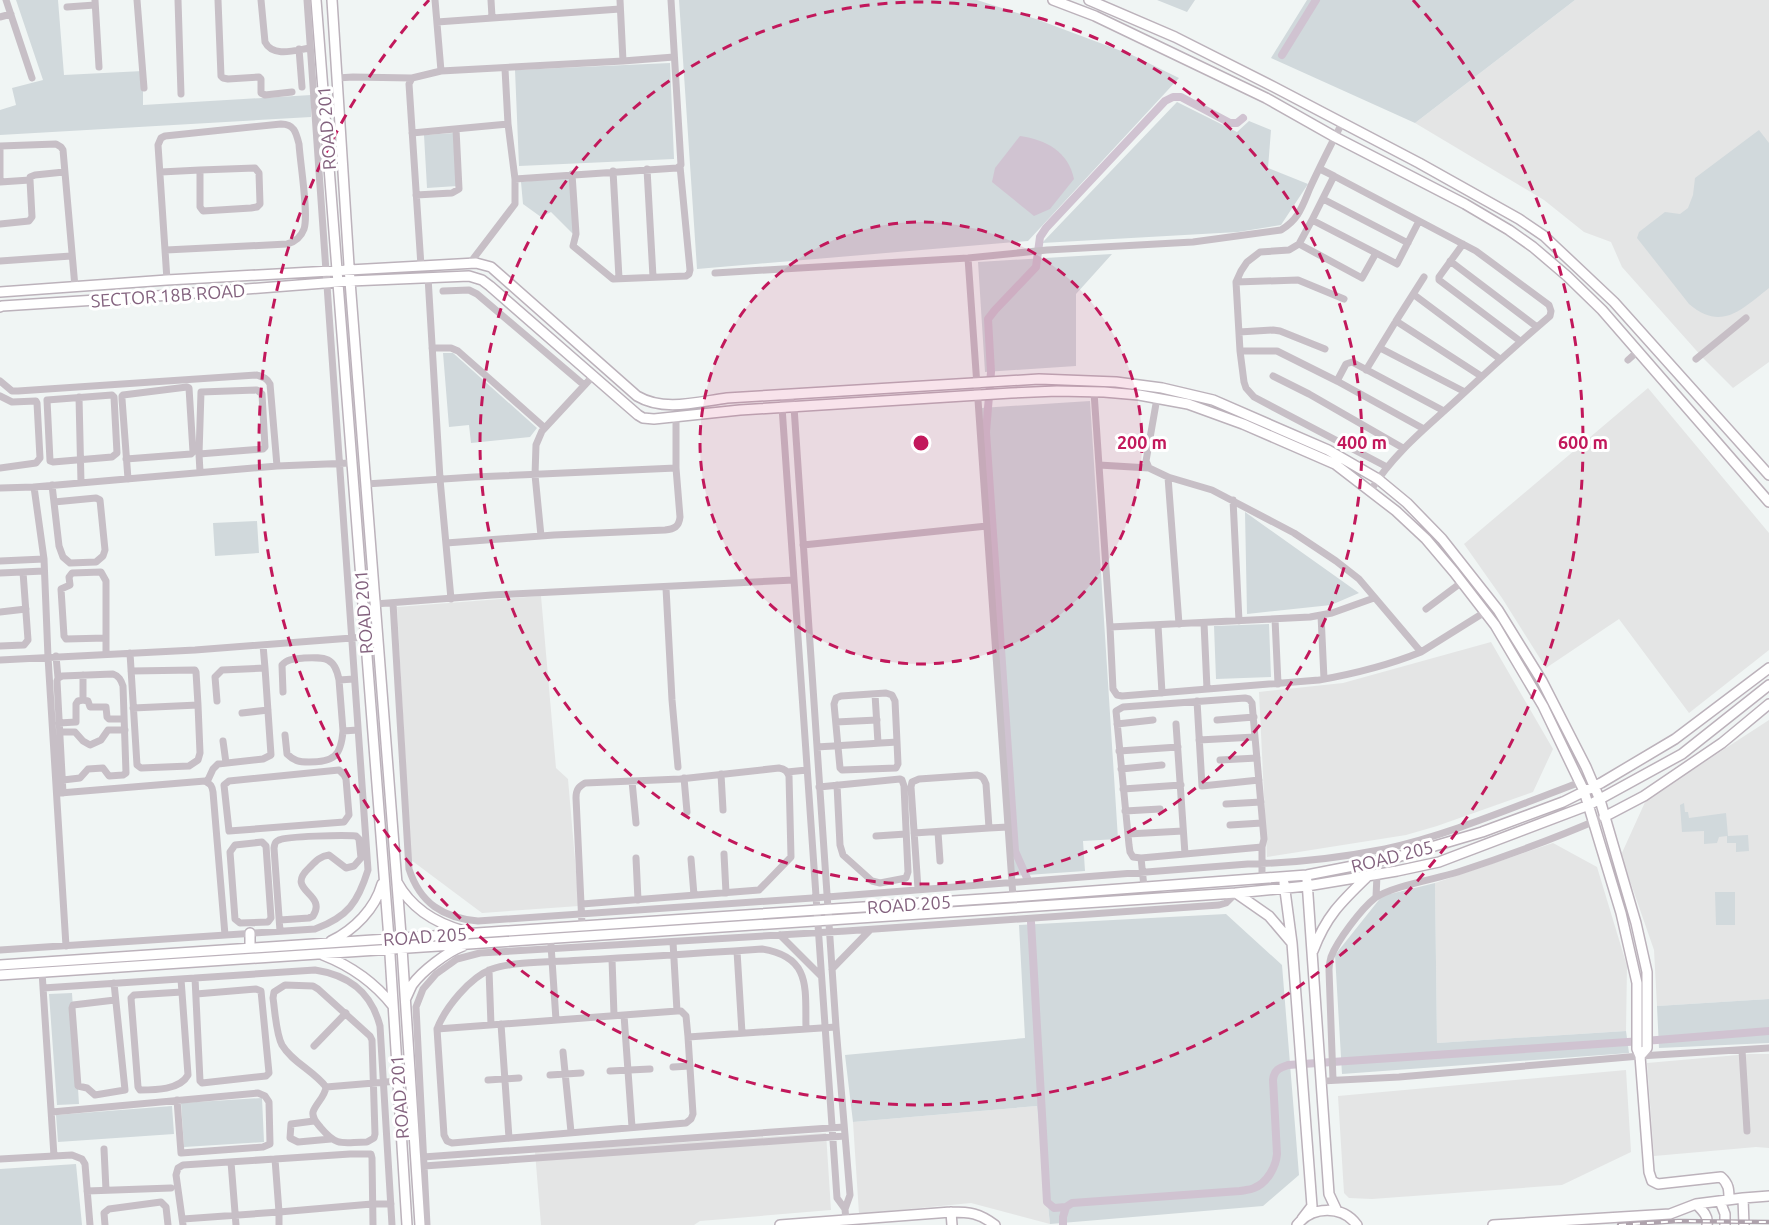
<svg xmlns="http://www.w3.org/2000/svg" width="1769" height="1225" viewBox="0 0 1769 1225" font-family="Ubuntu,sans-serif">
<rect width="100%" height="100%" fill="#f0f5f4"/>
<path fill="#e4e5e5" d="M 1575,0 L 1769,0 L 1769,362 L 1733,388 L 1703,358 L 1622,267 L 1611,242 L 1584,232 L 1544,200 L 1415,123 Z
M 1648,388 L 1769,533 L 1769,650 L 1689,713 L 1619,619 L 1546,668 L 1502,598 L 1464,544 Z
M 541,596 L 556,768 L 568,779 L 579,906 L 482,913 L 411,860 L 397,607 Z
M 1491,642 L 1553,749 L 1533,792 L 1437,826 L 1406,835 L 1267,857 L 1259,692 L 1343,683 Z
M 1769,720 L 1769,999 L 1657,1006 L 1654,950 L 1621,855 L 1646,800 Z
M 1553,843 L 1597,867 L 1627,966 L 1626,1031 L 1437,1043 L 1435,883 Z
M 1749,1054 L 1769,1054 L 1769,1148 L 1756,1147 L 1654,1156 L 1647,1063 Z
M 1626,1070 L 1631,1152 L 1562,1185 L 1372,1199 L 1349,1198 L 1344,1193 L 1338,1096 Z
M 1037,1106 L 1050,1224 L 971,1203 L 859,1214 L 853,1122 Z
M 826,1133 L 831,1210 L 700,1221 L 694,1225 L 541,1225 L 535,1152 Z"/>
<path fill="#d1d9dc" d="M 16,0 L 58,0 L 64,75 L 143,71 L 143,105 L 311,95 L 311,117 L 0,135 L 0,110 L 16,105 L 12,88 L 43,80 Z
M 679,0 L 977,0 L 1036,19 L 1132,55 L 1179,78 L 1028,241 L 697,269 Z
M 1157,0 L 1195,0 L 1187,12 Z
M 1307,0 L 1575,0 L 1415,123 L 1271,58 Z
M 670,63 L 674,159 L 519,166 L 515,70 Z
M 1177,102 L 1237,132 L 1249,121 L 1271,130 L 1268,168 L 1308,184 L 1281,225 L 1238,232 L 1042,243 Z
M 1759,130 L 1769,143 L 1769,288 C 1742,309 1722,332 1689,304 L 1637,238 L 1639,232 L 1665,212 L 1680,214 L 1688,208 L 1693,195 L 1695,178 Z
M 454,133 L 457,186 L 427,188 L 424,135 Z
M 570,177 L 574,235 L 551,212 L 541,217 L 523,204 L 521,182 Z
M 1112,254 L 1076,294 L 1076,366 L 985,372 L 978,262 Z
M 443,353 L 453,353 L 537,428 L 530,437 L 471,443 L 469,425 L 449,427 Z
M 1090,401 L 1118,839 L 1083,841 L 1085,871 L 1011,876 L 981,408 Z
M 1245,512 L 1359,593 L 1331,605 L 1247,614 Z
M 257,521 L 259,553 L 215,556 L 213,523 Z
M 1269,624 L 1271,677 L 1216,679 L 1214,626 Z
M 1684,803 L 1685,812 L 1688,812 L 1689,818 L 1726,813 L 1728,836 L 1748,835 L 1749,851 L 1736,852 L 1736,843 L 1727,843 L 1727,836 L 1719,837 L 1717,843 L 1704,844 L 1704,831 L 1682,832 L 1680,805 Z
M 1435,883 L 1437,1043 L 1626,1031 L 1629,1053 L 1342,1074 L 1335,955 L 1382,896 Z
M 1715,892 L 1735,892 L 1735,925 L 1716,925 Z
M 1226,914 L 1282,965 L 1299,1175 L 1263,1206 L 1050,1224 L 1037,1106 L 853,1122 L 845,1055 L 1025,1038 L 1019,925 Z
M 72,993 L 79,1104 L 57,1105 L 49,994 Z
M 1769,999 L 1769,1043 L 1659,1048 L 1657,1006 Z
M 262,1098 L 264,1142 L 184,1147 L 181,1103 Z
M 172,1106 L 174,1134 L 58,1142 L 56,1115 Z
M 76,1164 L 82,1225 L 0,1225 L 0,1169 Z"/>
<path fill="#d0c3d1" d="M 1020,136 C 1046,140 1068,151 1074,179 L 1050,209 L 1034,216 L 992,182 L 995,168 Z"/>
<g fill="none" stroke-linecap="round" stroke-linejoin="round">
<path stroke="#d0c3d1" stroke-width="8" d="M 1282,55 L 1316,0
M 1027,878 L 1015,851 L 986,432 L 991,372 L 988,319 L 995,310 L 1036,267 L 1040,237 L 1046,228 L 1165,101 L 1173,97 L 1181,97 L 1230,123 L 1237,123 L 1243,118
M 1031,922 L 1047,1202 L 1054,1208 L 1066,1207
M 1063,1225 L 1063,1217 L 1066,1207 L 1072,1203 L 1240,1191 C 1244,1190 1250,1190 1254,1188 C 1267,1183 1276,1167 1277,1154 L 1273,1080 C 1274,1070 1279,1068 1288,1065 L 1657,1040 L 1769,1031"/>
<defs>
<path id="secondary" d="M 316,0 L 389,939 L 407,1225
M 332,0 L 350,281 L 402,948 L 420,1225
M 1053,0 L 1095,16 L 1266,98 L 1335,137 L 1465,204 L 1509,230 L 1533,247 L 1567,276 L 1602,310 L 1769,502
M 1089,0 L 1175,37 L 1274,87 L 1419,163 L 1519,219 L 1544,236 L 1614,302 L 1769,475
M 0,292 L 167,280 L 476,263 L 491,267 L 637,396 C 664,412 697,402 727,398 L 1039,379 L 1116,382 L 1162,388 L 1213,400 L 1328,450 L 1378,479 L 1407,503 L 1442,539 L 1498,610 L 1542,681 L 1586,767 L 1600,800 L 1636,923 L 1647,972 L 1647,1048 L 1640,1056
M 0,307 L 2,306 L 144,297 L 350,281 L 469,276 L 482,280 L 490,286 L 638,415 L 643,418 L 654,419 L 740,410 L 1011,393 L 1057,391 L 1104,392 L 1139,395 L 1188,404 L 1243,424 L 1335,464 L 1396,511 L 1426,539 L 1454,572 L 1495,625 L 1543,706 L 1584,791 L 1621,913 L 1637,983 L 1637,1049 L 1640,1056 L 1649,1172 L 1652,1181 L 1658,1184 L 1721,1177 C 1729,1184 1729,1190 1729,1199
M 1604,817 L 1644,796 L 1722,743 L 1769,704
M 1307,881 L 1329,1194 L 1337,1211
M 397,882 C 411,908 435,923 464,931
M 1284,883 L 1292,943 L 1312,1206 L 1302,1219
M 1236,893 L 1269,916 L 1292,943
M 331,941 C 354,930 375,909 382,884
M 250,948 L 250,933
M 1313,951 C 1326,916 1342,901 1368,876
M 323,955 C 351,966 375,983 393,1006
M 0,965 L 1013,897 L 1307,875 L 1394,858 L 1482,832 L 1563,802 L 1601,783 L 1675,739 L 1769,668
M 0,975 L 1236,893 L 1307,886 L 1397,871 L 1439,862 L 1589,805 L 1682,754 L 1769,685
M 406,998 C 408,994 410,989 412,985 C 422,971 447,952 463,946
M 1743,1198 L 1744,1225
M 1720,1201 L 1725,1214 L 1725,1225
M 1696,1204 C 1702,1210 1709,1216 1707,1225
M 951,1212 L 952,1225
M 780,1225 L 951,1212 C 970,1212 979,1213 995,1225
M 1297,1225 C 1312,1206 1342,1205 1357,1225
M 1493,1225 L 1670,1214 L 1696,1204 L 1743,1198 L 1769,1196"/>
</defs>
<use href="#secondary" stroke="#bcb2bb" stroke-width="12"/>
<path stroke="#c7bfc6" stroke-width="7" d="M 6,0 L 32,78
M 95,0 L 99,67
M 137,0 L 144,88
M 178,0 L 181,94
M 218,0 L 221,76 L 223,78 L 228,79 L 259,77 L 261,79 L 261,93 L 265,95 L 292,92
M 261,0 L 265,42 C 273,58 296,50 310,48
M 435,0 L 441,71
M 491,0 L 492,17
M 620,0 L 623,61
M 67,7 L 95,5
M 0,17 L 11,14
M 437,22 L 620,9
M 299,49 L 302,87
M 337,78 L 353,77 L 412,78
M 412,133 L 508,124 L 505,69
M 0,146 L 56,144 L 61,147 L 63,150 L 75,287
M 647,169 L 653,277
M 1320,169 L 1334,176 L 1312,220 L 1376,253
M 613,171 L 619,278
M 161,172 L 200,170 L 200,207 L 203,211 L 251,208 L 257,207 L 260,204 L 259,173 L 255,168 L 200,170
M 572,174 L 576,234 L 573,246 L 613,279 L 686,276 L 689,274 L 690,270 L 680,166
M 1334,176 L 1476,251 L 1549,305 L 1551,311 L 1550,316 C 1521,341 1492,367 1464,393 C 1431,424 1395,451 1371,490
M 515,179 L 677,168 L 681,165 L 671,0
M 30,180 L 30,177 L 35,175 L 64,172
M 416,195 L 452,193 L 459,189 L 456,129
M 1323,199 L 1408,243
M 1312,220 L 1299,244 L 1362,278 L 1376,253 L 1397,264 L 1419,221
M 0,224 L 29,221 L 32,217 L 30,180 L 0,182 L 0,146
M 1299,244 L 1289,250 L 1260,252 L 1247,262 L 1241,271 L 1236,282 L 1240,351 L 1244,382 L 1246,388 L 1254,397 L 1387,467
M 1463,244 L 1439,277 L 1439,280 L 1520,341
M 166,250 L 287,244 C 295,242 301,237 304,229 C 309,215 300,162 299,144 C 296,132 294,124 281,124 L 165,136 L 161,138 L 158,145 L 167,280
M 968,258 L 1013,897
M 0,261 L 71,256
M 1450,261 L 1537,327
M 470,263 L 515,204 L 515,179 L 508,124
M 421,266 L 409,84 L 412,78 L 441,71 L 623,61 L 674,57
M 715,273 L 968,258 L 1047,250 L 1193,242 L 1281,230 C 1299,219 1302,207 1310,188 C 1320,166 1331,145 1342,123
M 428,277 L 440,479 L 451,599
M 1236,282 L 1298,280 L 1344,299
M 443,291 L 469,290 L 477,294 L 584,385
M 1413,294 L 1500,359
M 1396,321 L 1424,277
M 1239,332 L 1273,330 L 1280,331 L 1325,349
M 432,348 L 451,348 L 458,351 L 545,428
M 1380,348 L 1465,392
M 1240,351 L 1277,351 L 1337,381
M 1696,359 L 1746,318
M 1628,360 L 1638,351
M 1366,370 L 1396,321 L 1481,376
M 1273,376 L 1309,394 L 1403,448
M 0,381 L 12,391 L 18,391 L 257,375 C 263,377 267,378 270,384 L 277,466
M 1094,392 L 1110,627 L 1310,617 L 1332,613 L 1374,598
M 787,394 L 782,407 L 837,1198 L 845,1209 L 846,1221
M 787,394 L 794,407 L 836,1027 L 850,1195 L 845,1209
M 112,395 L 114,397 L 117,453 L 112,457 L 53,462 L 50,461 L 47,400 Z
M 0,396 L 12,402 L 36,401 L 37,403 L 40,458 L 36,463 L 0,468
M 79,397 L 81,483
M 1157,398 L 1146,461 L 1149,468 L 1168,477 L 1212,490 L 1294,533 L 1336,561 L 1359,579 L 1421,652 L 1485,612
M 1424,429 L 1337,381 L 1346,364 L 1352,362 L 1444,411
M 199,454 L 263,449 L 265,447 L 262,394 L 257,390 L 201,392 L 199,454 L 200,472
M 126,459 L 191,454 L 193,452 L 189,388 L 187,387 L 123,395 L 122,396 L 122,399 L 128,479
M 1099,465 L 1149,468
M 1168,477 L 1179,624
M 366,484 L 474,477 L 676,468
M 52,485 L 59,546 L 63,557 L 70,563 L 96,562 L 103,556 L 105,550 L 100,500 L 96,498 L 54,502
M 34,487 L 44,559 L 48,657 L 66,946
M 0,488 L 34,487 L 277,466 L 351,463
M 1233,500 L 1239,621
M 541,536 L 535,475 L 536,445 L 542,431 L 594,375
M 446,543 L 554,535 L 665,530 C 674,529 679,527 680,517 L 676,468 L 676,417
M 803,545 L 987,526
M 0,561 L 44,559
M 0,573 L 44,571
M 666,588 L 672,700 L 678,767
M 393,603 L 409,869 C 420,903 443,918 478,921 L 827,897 L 1248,864 C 1294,863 1339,858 1385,849 C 1450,835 1518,805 1581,782
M 375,604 L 492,595 L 794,580
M 1426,609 L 1462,582
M 0,612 L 26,609
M 1321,615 L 1324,679
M 1275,619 L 1278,684
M 1204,623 L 1207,689
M 1158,625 L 1162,693
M 1110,627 L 1113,689 L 1117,695 L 1122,696 L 1319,680 C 1353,674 1389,665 1421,652
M 0,646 L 24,645 L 28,640 L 23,572
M 130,653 L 137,765 L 141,768 L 189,766 L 198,760 L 200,753 L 198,705 L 133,708
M 106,654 L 106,581 L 101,572 L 72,573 L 69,577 L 70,585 L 61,589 L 64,636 L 66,639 L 106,638
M 56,656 L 58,678
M 0,660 L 195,650 L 365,637
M 131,671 L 195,670 L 196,672 L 198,705
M 339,680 L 343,731
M 283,692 L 282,665 C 288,658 296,659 304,658 C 325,657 335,657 339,680 L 354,679
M 875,694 L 878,743
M 83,700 L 88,701 L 90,707 L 106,707 L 107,717 L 109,719 L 124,719
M 217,701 L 215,677 L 222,670 L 265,668 L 263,645
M 1197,701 L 1202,786 L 1259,780
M 242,713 L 268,710
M 1217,720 L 1254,717
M 836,722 L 877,720
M 59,723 L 76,722 L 76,704 L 78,701 L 83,700 L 83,675
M 1117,724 L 1153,720
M 1176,724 L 1185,854
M 60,732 L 75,732 L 83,741 L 90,745 L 101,740 L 108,730 L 125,730
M 285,735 L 287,754 C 294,761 299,762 309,762 C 334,762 341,756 343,731 L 358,730
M 1199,740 L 1255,737
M 223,741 L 226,763
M 817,747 C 843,745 870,744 897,742 L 895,701 L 892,695 L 886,693 L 841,696 L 836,698 L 834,704 L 840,768 L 842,770 L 896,768 L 898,764 L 897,742
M 1119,751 L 1178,747
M 1220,760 L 1257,758
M 1121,769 L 1162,765
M 339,770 L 344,775 L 346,779 L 349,815 L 344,822 L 229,831 L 224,785 L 229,781 Z
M 787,772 L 807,770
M 721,774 L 723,810
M 684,778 L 687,812
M 63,780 L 80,778 L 88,769 L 103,768 L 109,776 L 123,775 L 126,773 L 123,686 C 121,680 119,676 113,674 L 62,676 L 58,678 L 57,681 L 63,793
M 632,781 L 636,823
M 207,782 L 213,769 L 218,764 L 263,759 L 271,755 L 265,668
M 819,787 L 900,779 L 902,780 L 904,786 L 908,872 L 906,878 L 880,883 L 872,881 L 843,855 L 840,845 L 837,785
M 1123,789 L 1181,785
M 60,793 L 205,781 C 211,784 212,786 213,792 L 225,935
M 1226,804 L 1261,802
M 1125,811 L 1160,809
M 1230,825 L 1262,823
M 989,828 L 1008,827
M 938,832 L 940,861
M 914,833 L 989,828 L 986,784 C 984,779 983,776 977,775 L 919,779 L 912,782 L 911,787 L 918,889
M 1128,834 L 1183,831
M 876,836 L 906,834
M 262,842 L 266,846 L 271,918 L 268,922 L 240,923 L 235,919 L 230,852 L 235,845 Z
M 724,854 L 726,893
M 636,858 L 638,900
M 1141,858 L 1262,847
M 691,859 L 694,895
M 1144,887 L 1141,858 L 1133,857 L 1130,852 L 1129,845 L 1116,711 L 1123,707 L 1245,698 L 1249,699 L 1252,703 L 1264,839 L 1262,847 L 1262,879
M 1376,897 L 1377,875
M 582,904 L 759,890 L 791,857 L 789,776 C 787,771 785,769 779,768 L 680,779 L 585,783 C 578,787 576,790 576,798 L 582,925
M 280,920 L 309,918 L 313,916 C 328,893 284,891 309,868 C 315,862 320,856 329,855 L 346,868 L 354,866 L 361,858 L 359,839 L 356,836 C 344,835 287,836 279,840 C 274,842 275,844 274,848 L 280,931
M 780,935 L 821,976
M 673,942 L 677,1011 L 681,1011 L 686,1016 L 688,1037
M 551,945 L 556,1020
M 0,950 L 315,929 C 348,917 358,902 368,870 L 307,0
M 737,951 L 742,1033
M 612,959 L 614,1015
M 832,969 L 870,930
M 489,970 L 491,1025
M 42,972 L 54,1156
M 195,978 L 200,1081 L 202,1083 L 266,1076 L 269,1073 L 261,991 L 256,989 L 196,994
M 181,979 L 188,1075 C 180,1090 155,1090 140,1090 L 138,1087 L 131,998 L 134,995 L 182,992
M 114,983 L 125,1090 L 95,1095 L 87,1088 L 78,1086 L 72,1008 L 73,1005 L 115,1000
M 285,985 L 313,986 L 318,989 L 370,1036 L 372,1040 L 375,1134 L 374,1138 L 367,1142 C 343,1142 338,1148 321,1128 C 317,1123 312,1119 313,1112 C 316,1103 325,1097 326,1087 C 314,1071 292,1062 282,1045 C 276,1034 275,1011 273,998 L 274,992 Z
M 43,988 L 315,970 C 349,975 371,992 380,1026 L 392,1225
M 624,1015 L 632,1127
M 501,1024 L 509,1138
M 437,1029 L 677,1011
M 806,1029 C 805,989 812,957 762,949 C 703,953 643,957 583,960 C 558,962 514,961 492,969 C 470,977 445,1008 437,1029 L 444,1135 L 447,1141 L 452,1143 L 686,1123 L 691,1119 L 693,1114 L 688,1037 L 836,1027
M 314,1046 L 346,1013
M 1742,1050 L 1747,1131
M 563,1052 L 571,1132
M 673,1067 L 690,1066
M 610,1071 L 650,1069
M 550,1075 L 581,1073
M 488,1080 L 519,1078
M 1333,1080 L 1329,970 C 1329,966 1330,961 1331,957 C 1337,941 1361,909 1375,898 C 1392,886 1436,879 1458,872 C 1507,856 1556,838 1604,817
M 1321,1081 L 1399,1077 L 1640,1056 L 1769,1048
M 326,1087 L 398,1081
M 52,1112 L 258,1093 L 265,1096 L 269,1102 L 270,1144 L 263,1147 L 181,1153 L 177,1100
M 314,1121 L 291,1124 L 290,1138 L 298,1142 L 331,1139
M 104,1149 L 106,1190
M 423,1157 L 844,1127
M 0,1159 L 72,1155 L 82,1159 L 85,1164 L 90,1225
M 231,1162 L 236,1225
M 424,1166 L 845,1136
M 87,1191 L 171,1188
M 183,1219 L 279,1212 L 279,1225
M 105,1225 L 104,1213 L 109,1209 L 161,1202 L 166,1207 L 168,1225
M 183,1225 L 176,1175 L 178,1168 L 183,1165 L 275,1159
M 373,1225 L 372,1158 L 371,1154 L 350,1154 L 275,1159 L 279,1212 L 372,1204 L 391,1204
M 427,1225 L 416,1007 L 423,989 L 436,974 L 457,959 L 480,953 L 846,931 L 1219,905 L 1226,903 L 1236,893"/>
<use href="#secondary" stroke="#fff" stroke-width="9"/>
<defs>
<path id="rail" d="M 1619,1225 L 1678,1221 L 1769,1222"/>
</defs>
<use href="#rail" stroke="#aea2ac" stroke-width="4.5"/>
<use href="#rail" stroke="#fff" stroke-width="2" stroke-dasharray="7" stroke-linecap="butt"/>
</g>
<circle cx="921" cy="443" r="221" fill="#c2185b" fill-opacity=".12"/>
<g fill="none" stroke="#c2185b" stroke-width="3" stroke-dasharray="10 8">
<circle cx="921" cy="443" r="221"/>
<circle cx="921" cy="443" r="441"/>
<path d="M1413 0A662 662 0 1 1 429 0"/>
</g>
<g text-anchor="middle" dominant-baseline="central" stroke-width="6" stroke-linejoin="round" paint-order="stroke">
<g font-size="18" fill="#83627e" stroke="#fff">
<text transform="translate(326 128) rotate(-94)">ROAD 201</text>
<text transform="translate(168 295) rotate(-4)">SECTOR 18B ROAD</text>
<text transform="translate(363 612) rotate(-94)">ROAD 201</text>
<text transform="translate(1392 856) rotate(-14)">ROAD 205</text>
<text transform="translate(909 904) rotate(-4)">ROAD 205</text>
<text transform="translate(425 936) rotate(-4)">ROAD 205</text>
<text transform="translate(399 1097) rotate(-94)">ROAD 201</text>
</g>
</g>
<circle cx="921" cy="443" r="9" fill="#c2185b" stroke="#fff" stroke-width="3"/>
<g font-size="18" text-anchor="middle" font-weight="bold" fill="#c2185b" stroke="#fff" stroke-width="6" stroke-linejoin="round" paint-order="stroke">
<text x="1142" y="449">200 m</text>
<text x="1362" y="449">400 m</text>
<text x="1583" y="449">600 m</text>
</g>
</svg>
